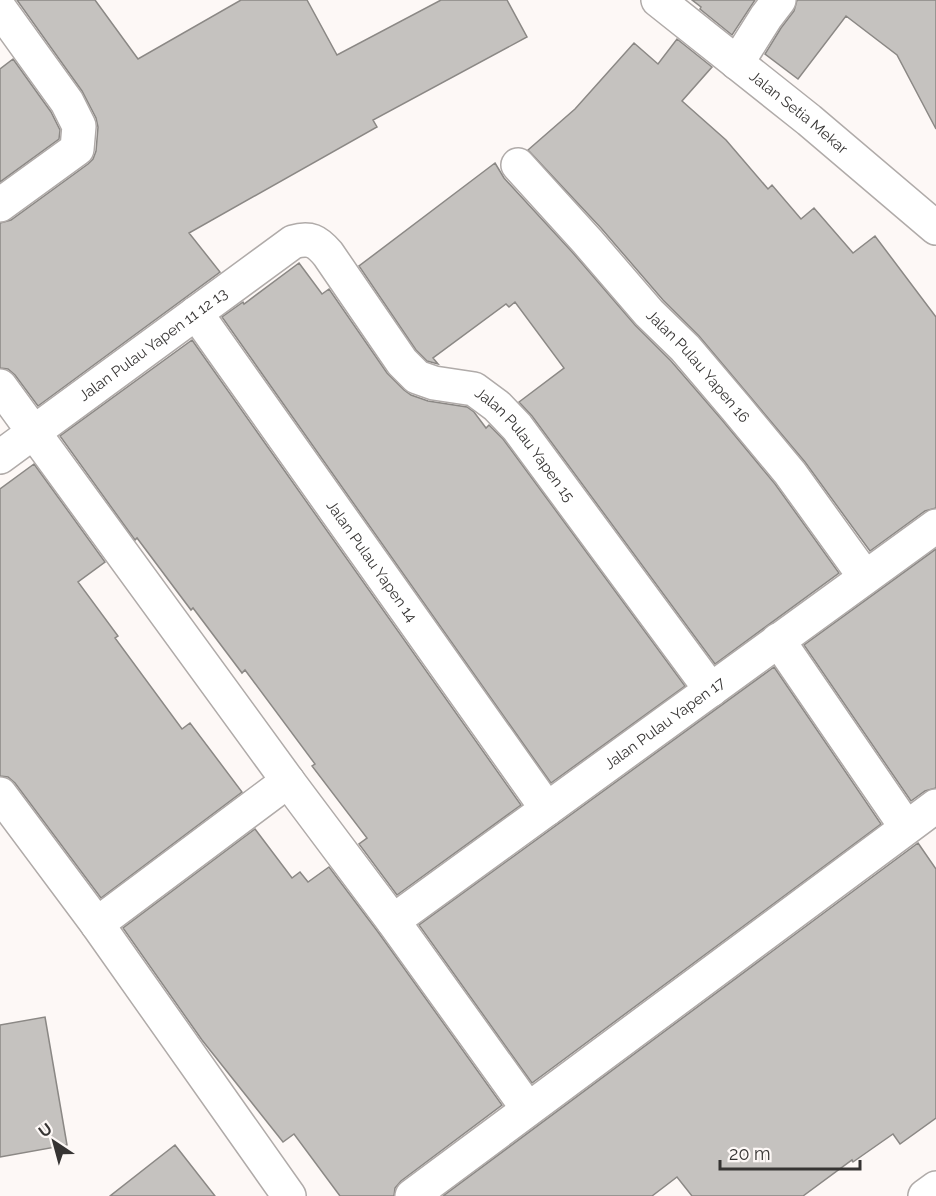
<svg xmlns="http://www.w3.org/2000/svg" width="936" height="1196" viewBox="0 0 936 1196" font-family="Raleway,sans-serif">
<rect width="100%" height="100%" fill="#fdf8f6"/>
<path fill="#c5c2bf" stroke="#8b8885" stroke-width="1.5" d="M 17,0 L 95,0 L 138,59 L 241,0 L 307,0 L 337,55 L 441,0 L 507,0 L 527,37 L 373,120 L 377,127 L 189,233 L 220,272 L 38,406 L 15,375 L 8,369 L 0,368 L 0,223 L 11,220 L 88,164 L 93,159 L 96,151 L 98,127 L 96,118 L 82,91 Z
M 692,0 L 755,0 L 732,35 L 700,9 L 701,7 Z
M 797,0 L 936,0 L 936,129 L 897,55 L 846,16 L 798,79 L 765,54 L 781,28 L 794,11 Z
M 677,39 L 712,67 L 682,101 L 726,140 L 768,189 L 772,185 L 801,219 L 814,208 L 853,253 L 875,236 L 936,317 L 936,508 L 925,511 L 870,551 L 805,462 L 699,336 L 663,300 L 601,228 L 528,150 L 575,109 L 634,43 L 658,64 Z
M 13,59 L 51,112 L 60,130 L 59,139 L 0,182 L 0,69 Z
M 495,163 L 504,178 L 573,253 L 635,325 L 671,361 L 722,420 L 775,484 L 839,573 L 715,664 L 532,416 L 519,402 L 564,368 L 515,302 L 509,307 L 506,304 L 433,358 L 438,364 L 427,361 L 416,350 L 359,266 Z
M 299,263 L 322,294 L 329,289 L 387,373 L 404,390 L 411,395 L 428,401 L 467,407 L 474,412 L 486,428 L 489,425 L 503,439 L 685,686 L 551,783 L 222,317 L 243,302 L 244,304 Z
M 192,340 L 521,805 L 397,895 L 359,844 L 367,838 L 312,766 L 315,764 L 245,670 L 242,673 L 193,608 L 191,610 L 137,538 L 135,540 L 60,436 Z
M 34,464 L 105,562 L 78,582 L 118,636 L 115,638 L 182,729 L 190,723 L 242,792 L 101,898 L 15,783 L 8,777 L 0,776 L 0,489 Z
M 936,549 L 936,788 L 925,791 L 911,801 L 804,645 Z
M 774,667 L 881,824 L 532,1083 L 419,925 Z
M 255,829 L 292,878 L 300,872 L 308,882 L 329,867 L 378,932 L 502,1105 L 401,1181 L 395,1188 L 394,1196 L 340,1196 L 294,1134 L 283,1142 L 202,1040 L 123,928 Z
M 918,843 L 936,869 L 936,1118 L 900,1144 L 893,1134 L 853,1162 L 852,1160 L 803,1196 L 692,1196 L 677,1177 L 652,1196 L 443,1196 Z
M 45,1017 L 67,1145 L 0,1157 L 0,1025 Z
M 175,1145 L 215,1196 L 110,1196 Z"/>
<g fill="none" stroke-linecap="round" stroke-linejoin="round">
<defs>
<g id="minor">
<path d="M 0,9 L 67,102 L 79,126 L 77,149 L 0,205"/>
<path d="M 737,63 L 766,17 L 779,0"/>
<path id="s1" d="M 518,165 L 587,241 L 649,313 L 685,348 L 736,408 L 790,473 L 865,577"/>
<path id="s2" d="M 196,313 L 547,809"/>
<path d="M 0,386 L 288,781 L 393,921 L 528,1109"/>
<path id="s3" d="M 0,457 L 293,242 C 310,237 317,241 328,254 L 402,362 L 417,377 L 434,383 L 474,389 L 497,406 L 517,427 L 711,690"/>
<path d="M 778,640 L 906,827"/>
<path d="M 0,794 L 97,924 L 289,1196"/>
<path id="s4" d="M 393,921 L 936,526"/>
<path d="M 97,924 L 288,781"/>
<path d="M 412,1196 L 936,806"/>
<path d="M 925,1196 L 936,1188"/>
</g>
<g id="tertiary">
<path id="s5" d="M 658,0 L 809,120 L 936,228"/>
</g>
</defs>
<use href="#minor" stroke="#b0aba9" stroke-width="36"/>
<use href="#tertiary" stroke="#b0aba9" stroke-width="36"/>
<use href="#minor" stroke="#fff" stroke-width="33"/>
<use href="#tertiary" stroke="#fff" stroke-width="33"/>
</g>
<g text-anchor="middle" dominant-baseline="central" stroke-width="4.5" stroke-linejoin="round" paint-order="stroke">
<g font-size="15" fill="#363433" stroke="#fdf8f6">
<text stroke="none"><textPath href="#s5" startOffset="180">Jalan Setia Mekar</textPath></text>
<text stroke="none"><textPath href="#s3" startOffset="190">Jalan Pulau Yapen 11 12 13</textPath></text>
<text stroke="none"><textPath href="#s1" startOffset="270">Jalan Pulau Yapen 16</textPath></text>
<text stroke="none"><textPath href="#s3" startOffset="690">Jalan Pulau Yapen 15</textPath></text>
<text stroke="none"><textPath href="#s2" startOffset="304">Jalan Pulau Yapen 14</textPath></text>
<text stroke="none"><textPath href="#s4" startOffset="336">Jalan Pulau Yapen 17</textPath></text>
</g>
</g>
<g transform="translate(54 1142) rotate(324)" stroke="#fdf8f6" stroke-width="4.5" paint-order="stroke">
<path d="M0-4.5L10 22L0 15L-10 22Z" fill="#363433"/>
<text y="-9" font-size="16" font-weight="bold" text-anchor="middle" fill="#363433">U</text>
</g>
<path d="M720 1160v9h140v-9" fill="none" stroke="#363433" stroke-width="3"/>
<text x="729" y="1160" font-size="18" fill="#363433" stroke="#fdf8f6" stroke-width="4.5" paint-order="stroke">20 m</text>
</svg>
